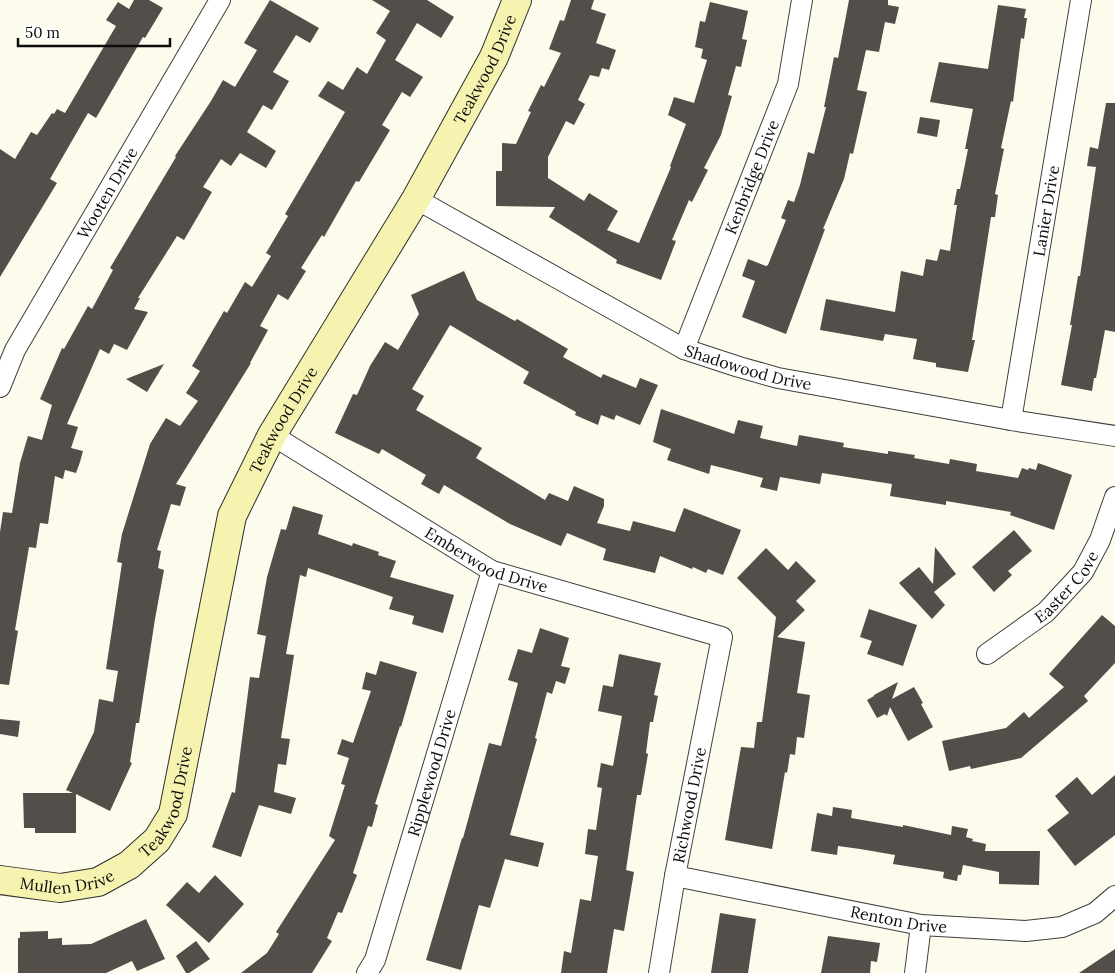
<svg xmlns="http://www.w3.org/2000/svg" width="1115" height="973" viewBox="0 0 1115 973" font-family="Lora,serif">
<rect width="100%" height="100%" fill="#fdfbec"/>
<path fill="#534e49" d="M 134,0 L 149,0 L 163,8 L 145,38 L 143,37 L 96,118 L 88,113 L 50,179 L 57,183 L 0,277 L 0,149 L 15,159 L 31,132 L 37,135 L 52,113 L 54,114 L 57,109 L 65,113 L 116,26 L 106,20 L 118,2 L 129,9 Z
M 270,0 L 319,28 L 310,43 L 296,35 L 273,72 L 289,81 L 272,110 L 263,105 L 247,132 L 276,151 L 266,168 L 240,153 L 231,166 L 221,159 L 203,187 L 212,192 L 184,240 L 177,236 L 138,298 L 140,298 L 134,309 L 148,312 L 127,350 L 114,344 L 109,354 L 100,349 L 67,424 L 78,427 L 71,448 L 83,451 L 80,462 L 76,473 L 65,470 L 63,479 L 55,476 L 48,524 L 40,523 L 36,548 L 29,547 L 15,630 L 18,631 L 9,685 L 0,684 L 0,532 L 3,512 L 12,513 L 20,463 L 28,436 L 42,440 L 52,405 L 40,399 L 62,348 L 64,349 L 88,306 L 92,309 L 113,270 L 110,268 L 176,157 L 175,156 L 211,101 L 223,80 L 235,87 L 257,50 L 244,43 Z
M 372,0 L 427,0 L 454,17 L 441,38 L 417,23 L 395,60 L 423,77 L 410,97 L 402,92 L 382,125 L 390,130 L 359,182 L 356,181 L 324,237 L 322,235 L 313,249 L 301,268 L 306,271 L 288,300 L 278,294 L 260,326 L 268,330 L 250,363 L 251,363 L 176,484 L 186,487 L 180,506 L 171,504 L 157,550 L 161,551 L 158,568 L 164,570 L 155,619 L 139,723 L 136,723 L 130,762 L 132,763 L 110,811 L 76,794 L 76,833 L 35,833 L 35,828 L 24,828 L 23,793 L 73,793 L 66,790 L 94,732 L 99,699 L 113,702 L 118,671 L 106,669 L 122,563 L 117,562 L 122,534 L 150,444 L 166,418 L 180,426 L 198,401 L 186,393 L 200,371 L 192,366 L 224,311 L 227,313 L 245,282 L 252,287 L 271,256 L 266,253 L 288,216 L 285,214 L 345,112 L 318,96 L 328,81 L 343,90 L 357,67 L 367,74 L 386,40 L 376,33 L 390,11 Z
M 571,0 L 594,0 L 591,9 L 606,14 L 596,43 L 616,50 L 609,70 L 602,68 L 599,77 L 590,75 L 578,100 L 585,104 L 574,125 L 566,121 L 548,157 L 548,178 L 584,201 L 589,193 L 618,211 L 607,230 L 639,243 L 671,167 L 670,166 L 686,124 L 668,115 L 674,97 L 694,103 L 707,60 L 701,58 L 703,49 L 695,47 L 700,21 L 705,22 L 710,2 L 748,11 L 742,39 L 747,40 L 741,67 L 736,66 L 728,95 L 732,96 L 721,135 L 704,168 L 708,170 L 692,202 L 689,200 L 672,240 L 676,241 L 661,280 L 616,263 L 617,260 L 549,217 L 555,207 L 496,206 L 496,171 L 502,171 L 502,143 L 516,144 L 531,112 L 528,111 L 541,85 L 544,87 L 561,53 L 549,49 L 560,20 L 564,21 Z
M 849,0 L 888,0 L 888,5 L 899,7 L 895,24 L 885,22 L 879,52 L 866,50 L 857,90 L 867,92 L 853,154 L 850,153 L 844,179 L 823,229 L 825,229 L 786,334 L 742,317 L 755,281 L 742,276 L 748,259 L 766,266 L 768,265 L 786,220 L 781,218 L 788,200 L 794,202 L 800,185 L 808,152 L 814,154 L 826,107 L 824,107 L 834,57 L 838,58 Z
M 998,5 L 1026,9 L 1024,18 L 1027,18 L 1024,39 L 1021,38 L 1013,102 L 1011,101 L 1001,148 L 1004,149 L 995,194 L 998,195 L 995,217 L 991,217 L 972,340 L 975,340 L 968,372 L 936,367 L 936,363 L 913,359 L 917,339 L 885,334 L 883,341 L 820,330 L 826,299 L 895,312 L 901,271 L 923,276 L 926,259 L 937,261 L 940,249 L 950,251 L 957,205 L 954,205 L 957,189 L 960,189 L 968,149 L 965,149 L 973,109 L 930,102 L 939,62 L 988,69 Z
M 1106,103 L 1115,103 L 1115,332 L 1105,330 L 1096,378 L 1094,378 L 1092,391 L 1061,385 L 1072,325 L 1070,325 L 1078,276 L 1080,276 L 1096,167 L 1087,166 L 1090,147 L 1098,149 Z
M 920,117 L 940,120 L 937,137 L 917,133 Z
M 464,271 L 477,300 L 515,321 L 517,319 L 568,349 L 563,357 L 601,378 L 603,374 L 636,388 L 640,378 L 658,385 L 640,425 L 616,415 L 614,420 L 601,415 L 598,425 L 575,415 L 576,412 L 523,383 L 529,372 L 450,325 L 412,389 L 424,396 L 416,410 L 482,448 L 476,458 L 545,500 L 549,493 L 568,501 L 574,486 L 604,499 L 604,506 L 597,523 L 630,531 L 633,521 L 675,532 L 684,508 L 741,530 L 723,575 L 708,569 L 706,573 L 693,567 L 692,569 L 660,556 L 655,573 L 603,560 L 606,549 L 567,533 L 561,546 L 510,524 L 444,485 L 439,494 L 421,484 L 426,475 L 382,449 L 379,454 L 335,433 L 353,394 L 357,395 L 370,366 L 385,342 L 398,350 L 419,314 L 411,295 Z
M 164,364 L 147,392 L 126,379 Z
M 661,409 L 734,434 L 738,420 L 763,426 L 760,438 L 797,446 L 799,435 L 844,443 L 843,447 L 888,454 L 888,451 L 915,455 L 914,458 L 949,464 L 950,459 L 977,464 L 976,471 L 1018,478 L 1022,468 L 1028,470 L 1029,468 L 1036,470 L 1038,463 L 1072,475 L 1054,530 L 1010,515 L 1011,512 L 946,501 L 946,505 L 890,496 L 892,484 L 822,473 L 820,484 L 780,477 L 777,491 L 760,487 L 763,478 L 711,465 L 709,474 L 667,460 L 671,449 L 653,442 Z
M 293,506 L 323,515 L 318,534 L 352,546 L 353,543 L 379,552 L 378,555 L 396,561 L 390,577 L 454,595 L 443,633 L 412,624 L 414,616 L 389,609 L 393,597 L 308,568 L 306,577 L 300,575 L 286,654 L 294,655 L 281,738 L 290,739 L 286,765 L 278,764 L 274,792 L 296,798 L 291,814 L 259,805 L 241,857 L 212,847 L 232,792 L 235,793 L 250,677 L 259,678 L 266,636 L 257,634 L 267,577 L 281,529 L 286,530 Z
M 1014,530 L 1032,551 L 1008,571 L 1012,575 L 994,592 L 972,567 Z
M 935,547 L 956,574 L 934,592 L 945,605 L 932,619 L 899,583 L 919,567 L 933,584 Z
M 766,548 L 788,570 L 796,561 L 816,581 L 796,601 L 805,610 L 777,637 L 805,642 L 797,693 L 810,695 L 804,738 L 797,737 L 795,755 L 790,754 L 787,773 L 785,772 L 772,849 L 725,840 L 741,747 L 754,748 L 757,722 L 762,722 L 776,617 L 737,578 Z
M 869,609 L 917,625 L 903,666 L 867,654 L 872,641 L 860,637 Z
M 1102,615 L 1115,626 L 1115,663 L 1084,696 L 1088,701 L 1021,758 L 971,769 L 970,766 L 949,771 L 942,741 L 1006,728 L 1024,712 L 1029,718 L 1064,687 L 1049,674 Z
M 540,628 L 569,638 L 561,666 L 570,668 L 565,684 L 556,681 L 552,694 L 547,692 L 535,738 L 537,739 L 510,835 L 544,843 L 538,867 L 505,859 L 490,908 L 479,905 L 461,970 L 426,960 L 462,838 L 463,838 L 489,743 L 501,746 L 518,683 L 508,680 L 518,649 L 532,653 Z
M 619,654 L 661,663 L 654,695 L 658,696 L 653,722 L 650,722 L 646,753 L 648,754 L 641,795 L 637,795 L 626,870 L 634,872 L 624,931 L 614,929 L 607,973 L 561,973 L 564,951 L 571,953 L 580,899 L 591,901 L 598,856 L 585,854 L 588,829 L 596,830 L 602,788 L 597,787 L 601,763 L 613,766 L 622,716 L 598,711 L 603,685 L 613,687 Z
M 380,661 L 417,672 L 401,727 L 400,726 L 375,804 L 378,805 L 372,827 L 368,826 L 353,873 L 357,875 L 342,913 L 338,912 L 327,938 L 332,941 L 312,973 L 241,973 L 267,953 L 279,934 L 276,932 L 335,840 L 329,836 L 345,785 L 341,784 L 349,758 L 337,754 L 342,739 L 353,743 L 371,691 L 362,689 L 366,672 L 376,675 Z
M 898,682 L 892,699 L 914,687 L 923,703 L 921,704 L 933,727 L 908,741 L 890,707 L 887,716 L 885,714 L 877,718 L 867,700 L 874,696 L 874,695 Z
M 0,719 L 20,721 L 18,737 L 0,734 Z
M 1115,775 L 1115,835 L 1075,866 L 1047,830 L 1069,813 L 1055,796 L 1077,777 L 1092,795 Z
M 833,807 L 852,810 L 851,818 L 903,827 L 903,825 L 951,835 L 952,826 L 968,829 L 966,837 L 973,839 L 972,841 L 986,844 L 985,851 L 1040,851 L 1039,885 L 999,884 L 999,872 L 963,865 L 961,875 L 958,875 L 957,881 L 943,878 L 944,872 L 893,864 L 895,855 L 860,849 L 838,846 L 837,855 L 811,851 L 817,813 L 832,816 Z
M 215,875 L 244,904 L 209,943 L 166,905 L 187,882 L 199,893 Z
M 720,913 L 756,919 L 748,973 L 711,973 Z
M 146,919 L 165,959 L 137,971 L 132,961 L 106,973 L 18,973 L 18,938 L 20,938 L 20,932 L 48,931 L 48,939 L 62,938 L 62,945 L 91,944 Z
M 828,936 L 880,943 L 877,962 L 871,961 L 870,973 L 821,973 Z
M 196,941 L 210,959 L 189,973 L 186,973 L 176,956 Z
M 1115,949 L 1115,973 L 1079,973 Z"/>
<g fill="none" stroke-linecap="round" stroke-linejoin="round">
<defs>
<g id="street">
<path id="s1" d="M 416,199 L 684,349 L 739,367 L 778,378 L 1011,420 L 1115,436"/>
<path id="s2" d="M 684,349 L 788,84 L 802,0"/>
<path id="s3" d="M 0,387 L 15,350 L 220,0"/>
<path id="s4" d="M 1011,420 L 1081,0"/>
<path id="s5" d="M 272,435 L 492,571 L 722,637 L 675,876 L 659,973"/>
<path id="s6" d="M 987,654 L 1046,612 L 1083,572 L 1100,540 L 1115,497"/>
<path id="s7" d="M 675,876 L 921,925 L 1026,931 L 1062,927 L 1095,913 L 1115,896"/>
<path id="s8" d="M 367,973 L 375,960 L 492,571"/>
<path d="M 915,973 L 921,925"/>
</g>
<g id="secondary">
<path id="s9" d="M 0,880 L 60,888 L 98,882 L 129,865 L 157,840 L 173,814 L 232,516 L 272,435 L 416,199 L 494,57 L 517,0"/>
</g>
</defs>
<use href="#street" stroke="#3f3f3f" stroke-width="22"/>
<use href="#secondary" stroke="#2e2e2e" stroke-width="30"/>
<use href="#street" stroke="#fff" stroke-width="20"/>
<use href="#secondary" stroke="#f5f3af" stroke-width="28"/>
</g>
<g text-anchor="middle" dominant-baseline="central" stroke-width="5" stroke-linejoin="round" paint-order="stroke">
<g font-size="16" fill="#0c0c0c" stroke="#fff">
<text stroke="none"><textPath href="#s9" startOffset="1020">Teakwood Drive</textPath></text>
<text stroke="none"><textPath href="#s2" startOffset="185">Kenbridge Drive</textPath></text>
<text stroke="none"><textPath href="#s3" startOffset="222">Wooten Drive</textPath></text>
<text stroke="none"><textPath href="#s4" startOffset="212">Lanier Drive</textPath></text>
<text stroke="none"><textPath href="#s1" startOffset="374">Shadowood Drive</textPath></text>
<text stroke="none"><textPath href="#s9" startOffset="615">Teakwood Drive</textPath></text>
<text stroke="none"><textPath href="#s5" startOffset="249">Emberwood Drive</textPath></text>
<text stroke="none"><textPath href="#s6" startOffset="105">Easter Cove</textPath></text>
<text stroke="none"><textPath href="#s8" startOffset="211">Ripplewood Drive</textPath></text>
<text stroke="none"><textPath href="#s9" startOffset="211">Teakwood Drive</textPath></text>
<text transform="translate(689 805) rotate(-79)">Richwood Drive</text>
<text stroke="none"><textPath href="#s9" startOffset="68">Mullen Drive</textPath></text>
<text stroke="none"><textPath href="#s7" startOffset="228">Renton Drive</textPath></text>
</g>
</g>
<path d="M18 38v8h152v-8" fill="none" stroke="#0c0c0c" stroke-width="2.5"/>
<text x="25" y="38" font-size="15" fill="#0c0c0c" stroke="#ffffff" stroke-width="4" paint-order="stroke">50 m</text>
</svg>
